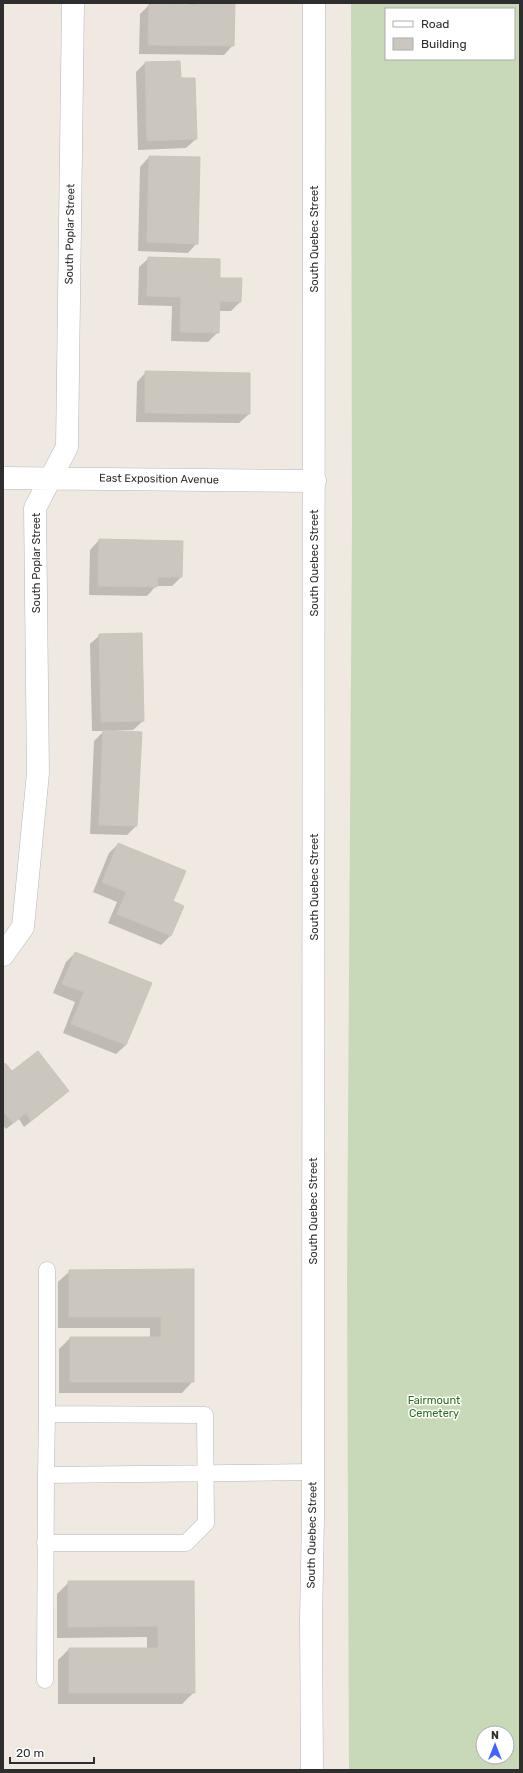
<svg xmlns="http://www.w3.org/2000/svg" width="523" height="1773" viewBox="0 0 523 1773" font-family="Rubik,sans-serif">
<rect width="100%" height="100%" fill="#efe9e1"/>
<path fill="#c8d9b8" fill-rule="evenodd" d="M 351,3 L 520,3 L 520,1770 L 349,1770 L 347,1278 L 352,522 ZM 386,9 L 514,9 L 514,59 L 386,59 ZM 483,1733 L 507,1733 L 507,1757 L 483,1757 Z"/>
<path fill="#0003" d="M 187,3 L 234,3 L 233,45 L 224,55 L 139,54 L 140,14 L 149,5 L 187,5 Z
M 145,63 L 196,139 L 186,148 L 138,150 L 136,72 Z
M 149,157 L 197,243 L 188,253 L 138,251 L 140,167 Z
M 149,258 L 219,279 L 240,302 L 231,311 L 218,311 L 218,332 L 208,342 L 171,341 L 172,306 L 138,305 L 139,267 Z
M 146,372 L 249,414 L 239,423 L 136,422 L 137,382 Z
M 99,540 L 181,577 L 172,586 L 156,586 L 147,596 L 89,595 L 90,550 Z
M 100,635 L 143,721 L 133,730 L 117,730 L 117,732 L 140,733 L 136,826 L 127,835 L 90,834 L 94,741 L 104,731 L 92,731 L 90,644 Z
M 118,844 L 171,935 L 161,945 L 108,923 L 117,902 L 93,892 L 109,853 Z
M 75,953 L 151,983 L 126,1045 L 116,1054 L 63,1033 L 75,1002 L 53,993 L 66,962 Z
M 3,1066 L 12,1072 L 68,1091 L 24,1127 L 19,1119 L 6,1129 L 3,1125 Z
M 193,1270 L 193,1381 L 182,1393 L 59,1393 L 59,1349 L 70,1338 L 150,1338 L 150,1328 L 58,1328 L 58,1282 L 70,1271 Z
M 69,1582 L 193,1582 L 194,1692 L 182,1704 L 58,1704 L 58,1660 L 69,1649 L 147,1649 L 147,1637 L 57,1638 L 57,1594 Z"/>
<path fill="#cbc7bf" stroke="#cbc5ba" d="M 196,3 L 235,3 L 234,46 L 148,45 L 149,4 L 195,5 Z
M 180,61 L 181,78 L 195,78 L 197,139 L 147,141 L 145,62 Z
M 149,156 L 200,157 L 198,244 L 147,242 Z
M 148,257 L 220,259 L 220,278 L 242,278 L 241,302 L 220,301 L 219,333 L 180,332 L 181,297 L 147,296 Z
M 145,371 L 250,373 L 250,414 L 145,413 Z
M 99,539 L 183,541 L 182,577 L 158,577 L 157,587 L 98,586 Z
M 142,633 L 144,721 L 101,722 L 99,634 Z
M 103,730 L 142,732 L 137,826 L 99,825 Z
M 118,843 L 186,871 L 173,901 L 184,906 L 171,936 L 117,914 L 126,892 L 102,882 Z
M 75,952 L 152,983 L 126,1045 L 71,1024 L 84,992 L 62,984 Z
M 38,1051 L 69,1091 L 31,1121 L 26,1113 L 13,1123 L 3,1111 L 3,1065 L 5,1063 L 12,1071 Z
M 194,1269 L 194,1382 L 70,1382 L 70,1337 L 161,1337 L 161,1317 L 69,1317 L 69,1270 Z
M 68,1581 L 194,1581 L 195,1693 L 69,1693 L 69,1648 L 158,1648 L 158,1626 L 68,1627 Z"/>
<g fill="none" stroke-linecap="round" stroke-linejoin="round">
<defs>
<path id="lane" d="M 47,1270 L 47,1414
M 45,1543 L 186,1543 L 206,1523 L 205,1415 L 47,1414 L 46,1475
M 45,1680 L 46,1475 L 313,1472"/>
<path id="street" d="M 3,478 L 315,481
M 3,955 L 23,927 L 38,773 L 35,508 L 67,447 L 73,3"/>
<path id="secondary" d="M 312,1770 L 311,1621 L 313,1518 L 314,3"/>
</defs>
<use href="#lane" stroke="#b4b7c1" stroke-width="17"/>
<use href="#street" stroke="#b4b7c1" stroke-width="23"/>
<use href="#secondary" stroke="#b4b7c1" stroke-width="23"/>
<use href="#lane" stroke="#fff" stroke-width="16"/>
<use href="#street" stroke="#fff" stroke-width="22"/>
<use href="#secondary" stroke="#fff" stroke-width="22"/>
</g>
<g text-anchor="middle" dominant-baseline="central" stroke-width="3" stroke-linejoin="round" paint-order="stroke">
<g font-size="11" fill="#2e2e2e" stroke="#fff">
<text transform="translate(70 234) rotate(-89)">South Poplar Street</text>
<text transform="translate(314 239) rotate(-90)">South Quebec Street</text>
<text transform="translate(159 479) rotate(1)">East Exposition Avenue</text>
<text transform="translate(36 563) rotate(-90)">South Poplar Street</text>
<text transform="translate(314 563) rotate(-90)">South Quebec Street</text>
<text transform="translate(314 887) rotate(-90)">South Quebec Street</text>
<text transform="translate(313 1211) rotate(-90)">South Quebec Street</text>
<text transform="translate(312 1535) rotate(-89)">South Quebec Street</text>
</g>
<g font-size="11" fill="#2c6e1b" stroke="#fff">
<text x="434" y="1400">Fairmount<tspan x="434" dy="13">Cemetery</tspan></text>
</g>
</g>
<rect width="523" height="1773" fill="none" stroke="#2e2e2e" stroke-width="8"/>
<rect x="385" y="8" width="130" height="52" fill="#ffffff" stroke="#ababab"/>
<rect x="393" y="21" width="20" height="6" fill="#ffffff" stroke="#ababab"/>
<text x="421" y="28" font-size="12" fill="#2e2e2e">Road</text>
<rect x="393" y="38" width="20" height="12" fill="#cbc7bf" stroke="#ababab"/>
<text x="421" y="48" font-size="12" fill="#2e2e2e">Building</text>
<g transform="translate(495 1745)"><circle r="19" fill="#ffffff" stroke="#ababab"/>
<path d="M0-3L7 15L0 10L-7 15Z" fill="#4264fb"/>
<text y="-6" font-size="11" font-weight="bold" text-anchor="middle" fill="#2e2e2e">N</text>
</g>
<path d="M10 1757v6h84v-6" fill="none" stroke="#2e2e2e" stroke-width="2"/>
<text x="16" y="1757" font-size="12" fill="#2e2e2e" stroke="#ffffff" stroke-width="3" paint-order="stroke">20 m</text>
</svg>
